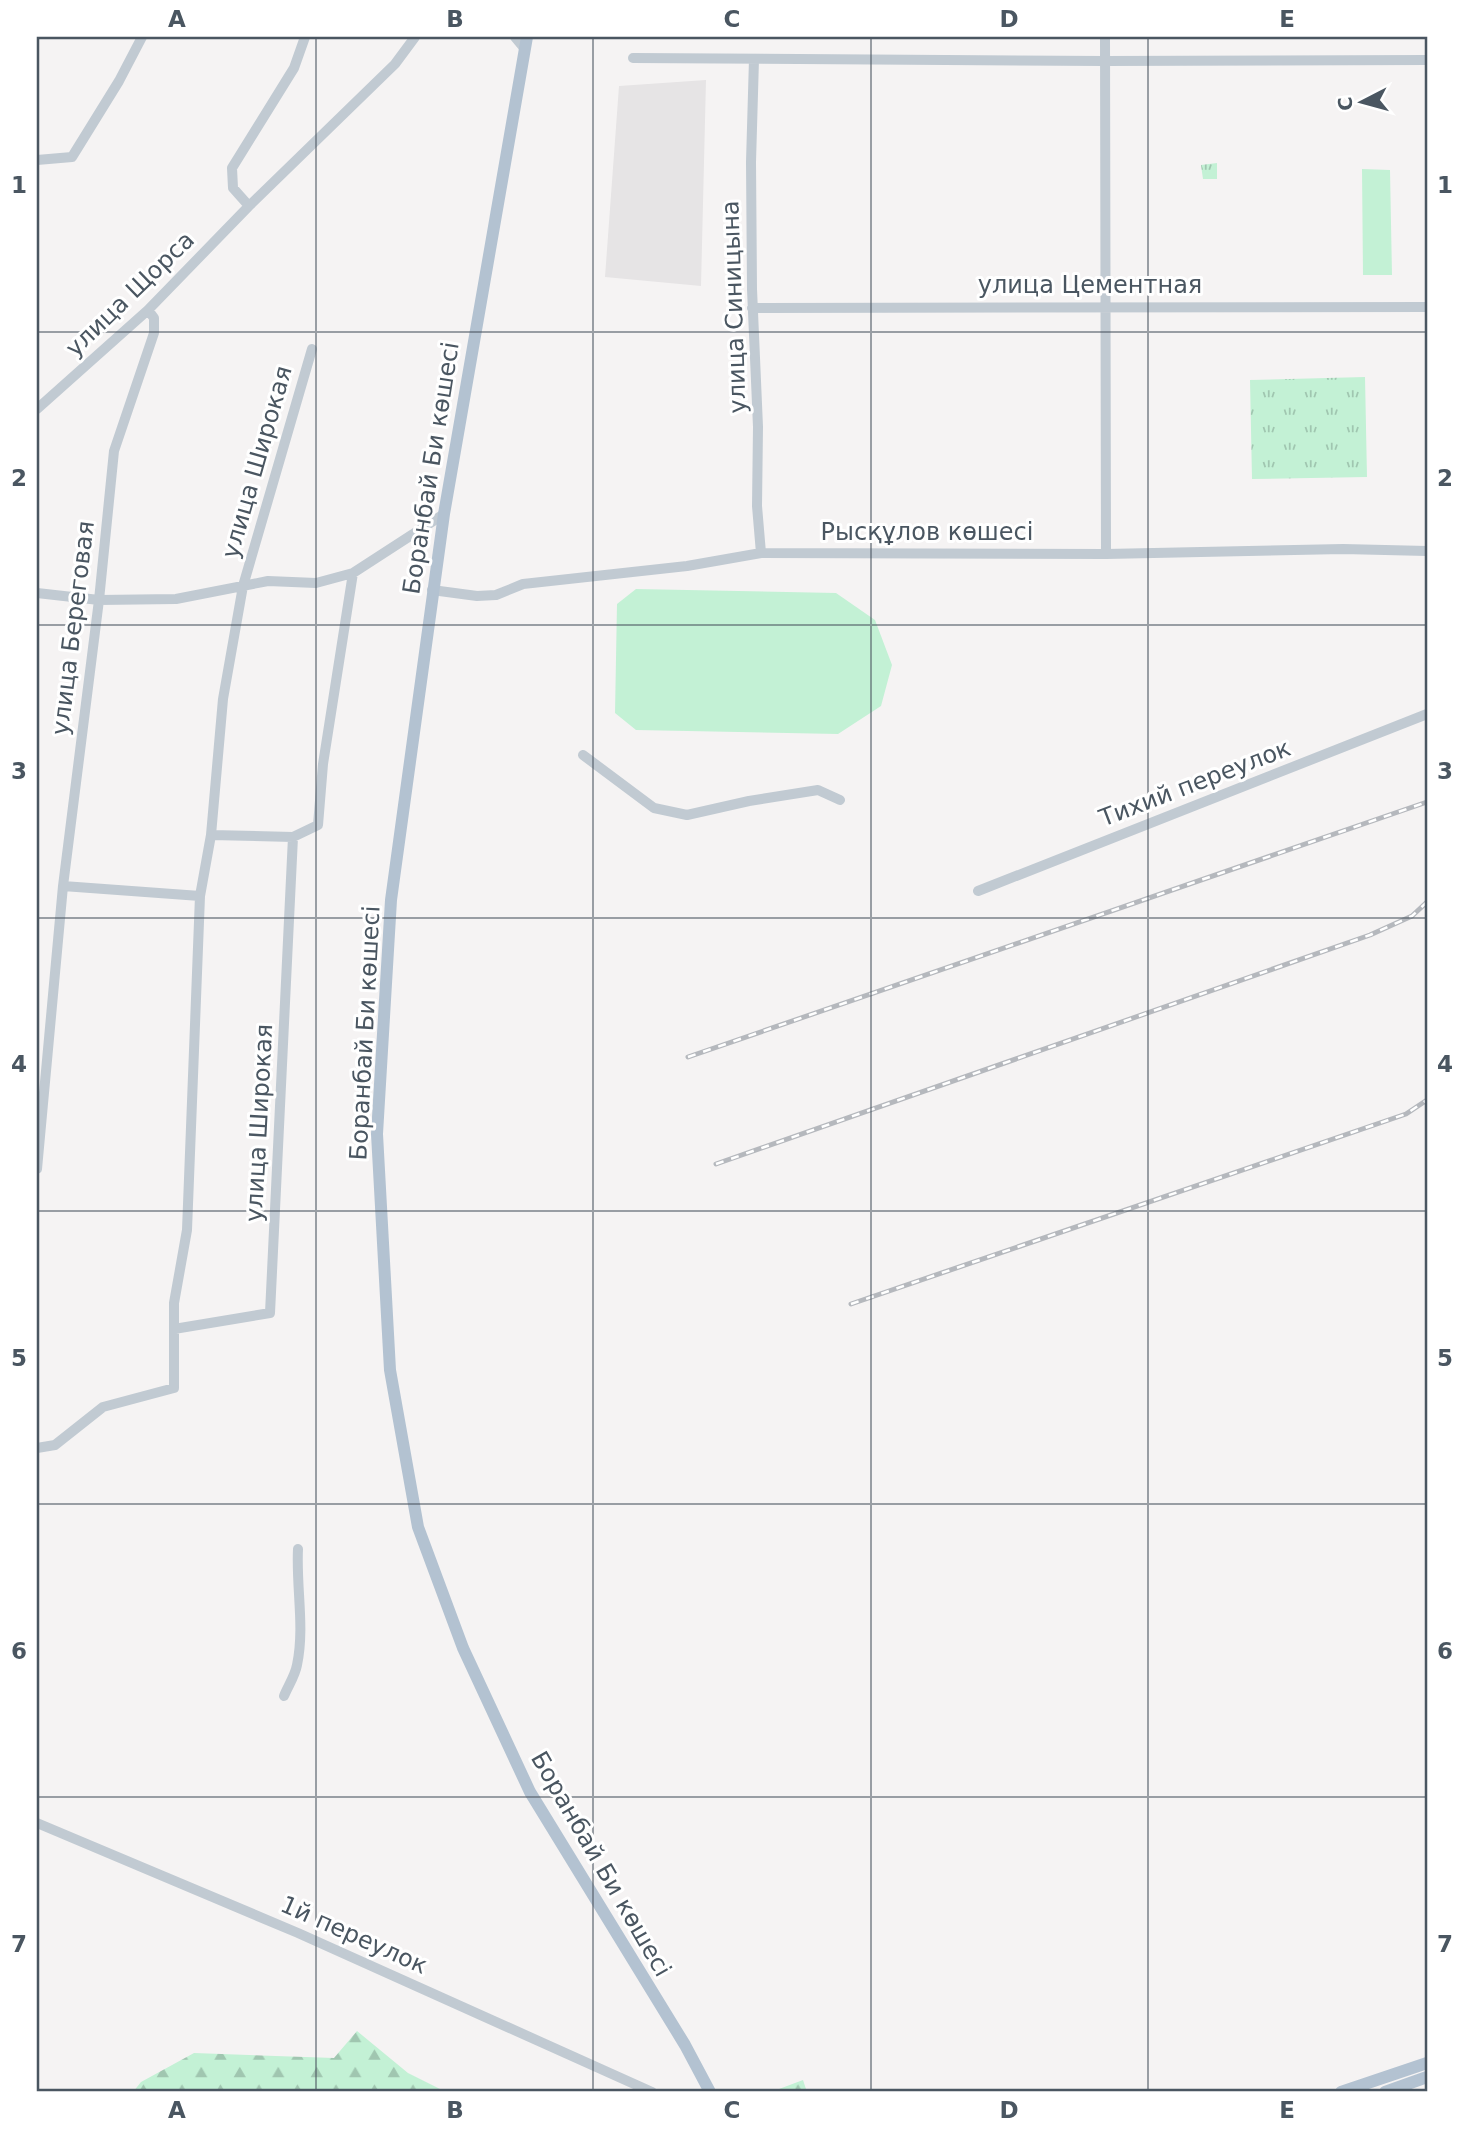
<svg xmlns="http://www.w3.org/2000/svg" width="1464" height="2129" viewBox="0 0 1464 2129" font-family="'DejaVu Sans',sans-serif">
<defs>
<pattern id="forest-firs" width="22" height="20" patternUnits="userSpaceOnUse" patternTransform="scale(1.75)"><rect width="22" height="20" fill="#c3f1d5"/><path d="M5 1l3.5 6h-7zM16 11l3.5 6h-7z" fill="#a0c6b0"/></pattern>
<pattern id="park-tufts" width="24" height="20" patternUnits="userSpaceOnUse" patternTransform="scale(1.75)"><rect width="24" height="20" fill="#c3f1d5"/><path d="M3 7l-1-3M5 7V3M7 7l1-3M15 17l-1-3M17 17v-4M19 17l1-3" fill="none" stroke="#a0c6b0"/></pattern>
</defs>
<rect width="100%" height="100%" fill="#f5f3f3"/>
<path fill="#e6e4e5" d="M 706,80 L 701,286 L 605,277 L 619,86 Z"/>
<path fill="#c3f1d5" d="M 1362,169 L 1390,170 L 1392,275 L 1363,275 Z
M 636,589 L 836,593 L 875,620 L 892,665 L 881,706 L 838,734 L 636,730 L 615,713 L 617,604 Z"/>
<path fill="url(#forest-firs)" d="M 357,2031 L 408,2073 L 446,2092 L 133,2092 L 141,2082 L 194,2053 L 334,2058 Z
M 803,2080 L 807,2092 L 771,2092 Z"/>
<path fill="url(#park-tufts)" d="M 1217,163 L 1217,179 L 1203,179 L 1201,165 Z
M 1365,377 L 1367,477 L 1252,479 L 1250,380 Z"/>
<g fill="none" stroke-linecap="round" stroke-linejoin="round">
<path stroke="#c1cad2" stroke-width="10" d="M 515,37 L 525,49
M 1105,37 L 1106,554
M 633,58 L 1104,61 L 1427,60
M 754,59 L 751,162 L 752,289 L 758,427 L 757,506 L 761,553
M 37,160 L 72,157 L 119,81 L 142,37
M 249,206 L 233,188 L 232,168 L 294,68 L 305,37
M 752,308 L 1427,307
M 37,409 L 148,310 L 249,206 L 395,64 L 415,37
M 432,590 L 477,596 L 496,595 L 523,584 L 687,566 L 761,553 L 1106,554 L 1343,549 L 1427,551
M 37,593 L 99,600 L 176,599 L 268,581 L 316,583 L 353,573 L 444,514
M 583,755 L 654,808 L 687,815 L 749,801 L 818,790 L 840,800
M 211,835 L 293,837 L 318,825 L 323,764 L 353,573
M 63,886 L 200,896
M 978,891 L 1427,714
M 37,1169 L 63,886 L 99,600 L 114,451 L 154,333 L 154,318 L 148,310
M 174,1329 L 270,1313 L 293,837
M 37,1448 L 55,1445 L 103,1407 L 174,1388 L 174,1303 L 187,1230 L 200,896 L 211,835 L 223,699 L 243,586 L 312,349
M 284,1696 C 288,1686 295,1676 297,1665 C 305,1627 296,1588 298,1549
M 37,1823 L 298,1933 L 652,2092"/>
<path stroke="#b3c2d1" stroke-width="12" d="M 527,37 L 444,514 L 391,900 L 377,1134 L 390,1370 L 418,1527 L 463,1648 L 530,1792 L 685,2045 L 710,2092
M 1341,2092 L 1427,2063
M 1385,2092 L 1427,2077"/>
<defs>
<path id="rail" d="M 688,1057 L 1427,802
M 716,1164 L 1370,935 L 1412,916 L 1427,902
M 851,1304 L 1406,1114 L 1427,1100"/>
</defs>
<use href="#rail" stroke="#b5b8bd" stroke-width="5"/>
<use href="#rail" stroke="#fff" stroke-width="2.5" stroke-dasharray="8" stroke-linecap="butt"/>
</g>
<path fill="none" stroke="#4a5661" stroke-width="2" stroke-opacity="0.55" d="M 316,37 L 316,2092M 593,37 L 593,2092M 871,37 L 871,2092M 1148,37 L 1148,2092M 37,332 L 1427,332M 37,625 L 1427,625M 37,918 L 1427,918M 37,1211 L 1427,1211M 37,1504 L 1427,1504M 37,1797 L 1427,1797"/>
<g text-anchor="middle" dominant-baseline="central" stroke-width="6" stroke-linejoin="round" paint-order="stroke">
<g font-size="24" fill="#4a5661" stroke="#fff">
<text x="1090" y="285">улица Цементная</text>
<text transform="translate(130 294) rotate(-44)">улица Щорса</text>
<text transform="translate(734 307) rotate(-92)">улица Синицына</text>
<text transform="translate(257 462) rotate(-74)">улица Широкая</text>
<text transform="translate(431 468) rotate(-81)">Боранбай Би көшесі</text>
<text x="927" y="532">Рысқұлов көшесі</text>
<text transform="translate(73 628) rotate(-83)">улица Береговая</text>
<text transform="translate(1195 783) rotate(-21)">Тихий переулок</text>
<text transform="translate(365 1033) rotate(-87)">Боранбай Би көшесі</text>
<text transform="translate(259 1123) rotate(-87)">улица Широкая</text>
<text transform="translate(601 1864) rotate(60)">Боранбай Би көшесі</text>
<text transform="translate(354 1935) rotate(24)">1й переулок</text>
</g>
</g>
<rect width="1464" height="2129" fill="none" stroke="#ffffff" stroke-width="77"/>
<g transform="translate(1362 102) rotate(264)" stroke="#ffffff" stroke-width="5" paint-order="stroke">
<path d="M0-5L12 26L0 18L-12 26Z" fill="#4a5661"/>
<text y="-10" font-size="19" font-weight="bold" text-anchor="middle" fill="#4a5661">С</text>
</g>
<rect x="38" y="38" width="1388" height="2052" fill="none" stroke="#4a5661" stroke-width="2.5"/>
<g font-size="23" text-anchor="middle" font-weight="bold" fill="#4a5661">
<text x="177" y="27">A</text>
<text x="455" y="27">B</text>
<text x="732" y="27">C</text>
<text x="1009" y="27">D</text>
<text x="1287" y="27">E</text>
<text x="19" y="193">1</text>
<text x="1445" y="193">1</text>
<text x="19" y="486">2</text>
<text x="1445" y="486">2</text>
<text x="19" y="779">3</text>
<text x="1445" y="779">3</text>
<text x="19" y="1072">4</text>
<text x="1445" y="1072">4</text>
<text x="19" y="1366">5</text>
<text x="1445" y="1366">5</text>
<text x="19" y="1659">6</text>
<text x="1445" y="1659">6</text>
<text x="19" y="1952">7</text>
<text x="1445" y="1952">7</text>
<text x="177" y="2118">A</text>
<text x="455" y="2118">B</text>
<text x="732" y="2118">C</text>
<text x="1009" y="2118">D</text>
<text x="1287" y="2118">E</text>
</g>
</svg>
